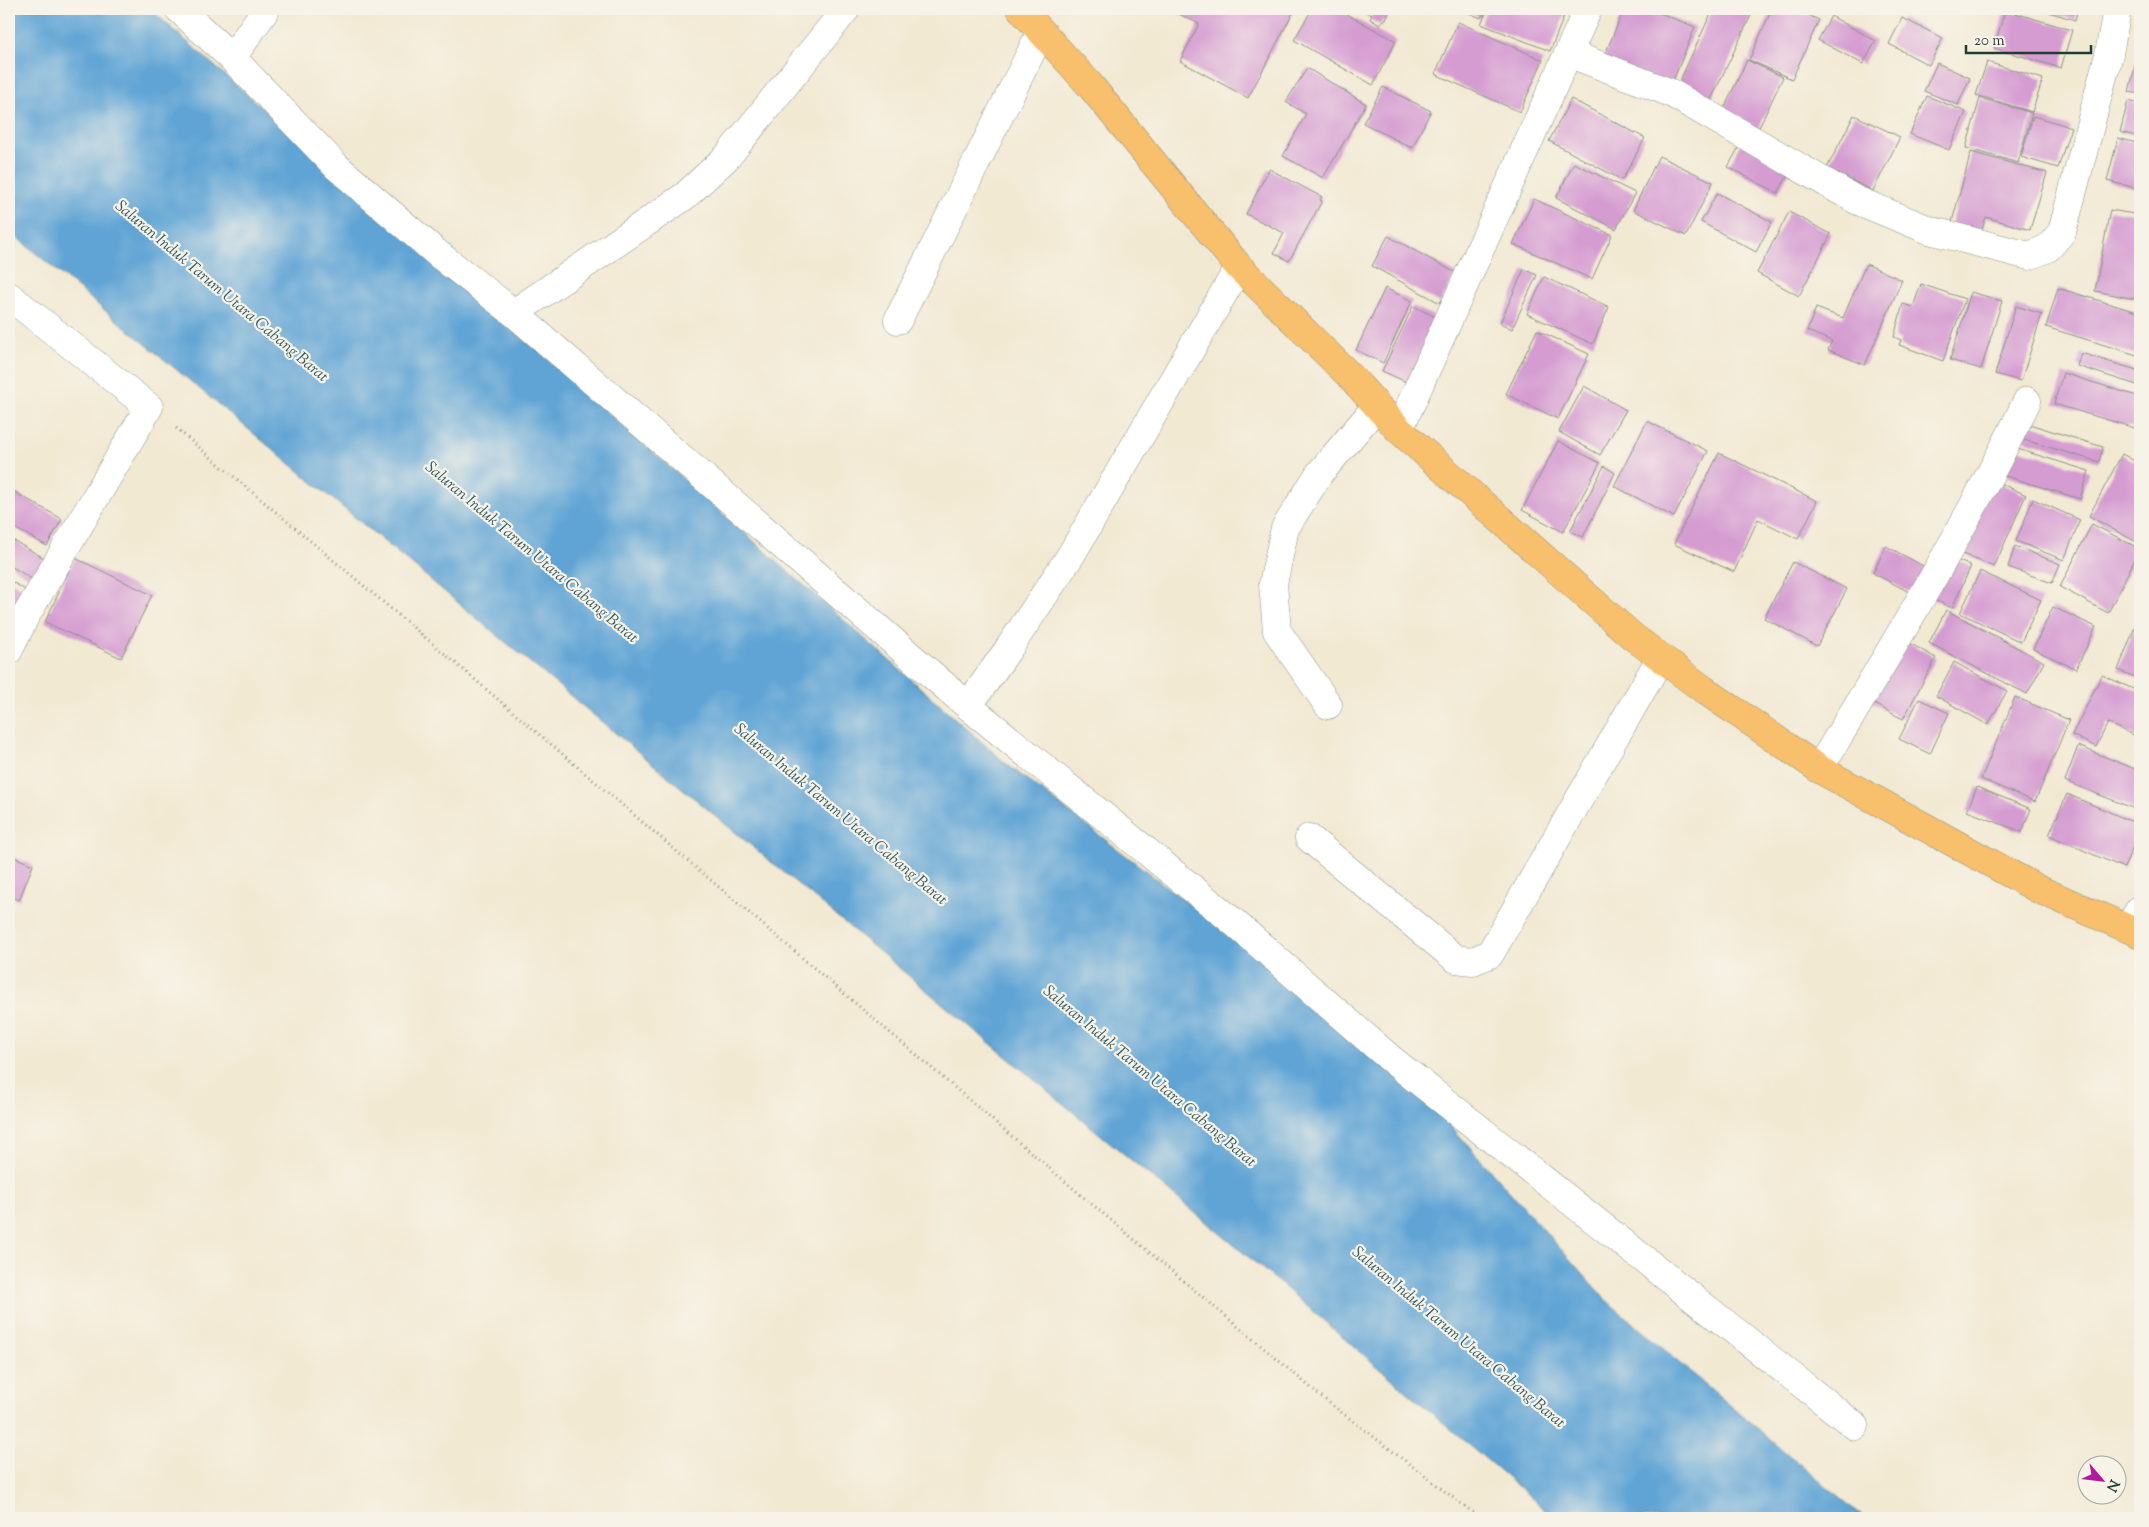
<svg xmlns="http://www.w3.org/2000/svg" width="2149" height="1527" font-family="'Sorts Mill Goudy',serif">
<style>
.water{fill:#61a4d5;stroke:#407084}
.building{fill:#d59cd2}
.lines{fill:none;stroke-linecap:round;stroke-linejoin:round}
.minor-casing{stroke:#889384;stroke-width:29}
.major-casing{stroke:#889384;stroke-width:29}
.path{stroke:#889384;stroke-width:3;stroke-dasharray:1 4;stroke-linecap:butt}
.minor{stroke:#fff;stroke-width:28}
.major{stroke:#f8bf6c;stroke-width:28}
.labels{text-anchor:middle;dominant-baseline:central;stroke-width:4.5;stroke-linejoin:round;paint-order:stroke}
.water-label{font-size:16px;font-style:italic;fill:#335c64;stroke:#f7f3e8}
</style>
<rect width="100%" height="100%" fill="#f7f3e8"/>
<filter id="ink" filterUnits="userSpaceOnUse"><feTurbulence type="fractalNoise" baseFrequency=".02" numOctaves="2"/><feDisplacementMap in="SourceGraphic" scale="10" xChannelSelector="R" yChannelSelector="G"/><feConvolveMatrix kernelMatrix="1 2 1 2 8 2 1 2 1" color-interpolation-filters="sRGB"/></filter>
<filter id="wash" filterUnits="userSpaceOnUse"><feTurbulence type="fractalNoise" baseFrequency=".0096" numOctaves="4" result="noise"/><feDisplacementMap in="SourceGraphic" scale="20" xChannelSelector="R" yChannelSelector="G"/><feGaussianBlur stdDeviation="1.12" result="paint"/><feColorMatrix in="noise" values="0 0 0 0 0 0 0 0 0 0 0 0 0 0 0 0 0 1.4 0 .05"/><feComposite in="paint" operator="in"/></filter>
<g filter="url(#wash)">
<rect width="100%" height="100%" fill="#f2e9d3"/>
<path class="water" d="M 9,9 L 150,9 L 1008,765 L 1392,1060 L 1607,1301 L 1863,1518 L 1555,1518 L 1281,1284 L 9,231 Z"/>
<g id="blocks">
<path class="building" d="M 1169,9 L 1295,9 L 1248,98 L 1180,61 L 1199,24 Z
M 1312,9 L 1337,9 L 1396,41 L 1373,85 L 1294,40 Z
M 1360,9 L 1391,9 L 1385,21 L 1383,20 L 1380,25 L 1370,19 L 1372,15 Z
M 1459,9 L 1485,9 L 1481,18 Z
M 1487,9 L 1567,9 L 1550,51 L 1481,24 Z
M 1624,9 L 1650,9 L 1695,27 L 1671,86 L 1603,59 Z
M 1713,9 L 1754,9 L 1709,104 L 1676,89 Z
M 1772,9 L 1794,9 L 1819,20 L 1792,79 L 1749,60 Z
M 2039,9 L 2078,9 L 2075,20 Z
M 2005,10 L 2072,30 L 2061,68 L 1994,48 Z
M 1831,16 L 1876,41 L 1863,64 L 1818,40 Z
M 1902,18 L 1943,38 L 1929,65 L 1889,44 Z
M 1458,22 L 1543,60 L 1520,112 L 1435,74 Z
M 2138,53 L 2140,53 L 2140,94 L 2129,92 Z
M 1747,60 L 1783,77 L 1755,136 L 1719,119 Z
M 1987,62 L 2043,79 L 2032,112 L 1976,95 Z
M 1937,63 L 1970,78 L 1958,105 L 1924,91 Z
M 1307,68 L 1366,104 L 1323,178 L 1283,156 L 1306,114 L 1286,102 Z
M 1383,87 L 1431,111 L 1412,148 L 1363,123 Z
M 1927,96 L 1966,112 L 1949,150 L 1910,134 Z
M 1980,98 L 2032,113 L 2018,163 L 1966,148 Z
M 1571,99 L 1645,138 L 1622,180 L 1549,141 Z
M 2128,101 L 2140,104 L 2140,137 L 2120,132 Z
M 1854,115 L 1900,137 L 1873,191 L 1827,168 Z
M 2033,116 L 2071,127 L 2058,168 L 2021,157 Z
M 2118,138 L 2140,144 L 2140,189 L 2107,181 Z
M 1741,143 L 1791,169 L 1778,193 L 1728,167 Z
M 1971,152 L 2047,173 L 2030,230 L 1986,217 L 1978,242 L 1949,233 Z
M 1659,156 L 1713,182 L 1686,236 L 1633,210 Z
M 1574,163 L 1635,193 L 1616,229 L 1556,198 Z
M 1269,169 L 1322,197 L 1320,200 L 1322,201 L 1289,261 L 1274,253 L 1284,233 L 1246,214 Z
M 1717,193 L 1772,222 L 1756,252 L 1701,222 Z
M 1534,199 L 1612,235 L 1592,279 L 1513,244 Z
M 2110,210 L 2140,215 L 2140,300 L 2095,291 Z
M 1789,212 L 1831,234 L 1799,296 L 1757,273 Z
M 1388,236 L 1456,273 L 1440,303 L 1372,266 Z
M 1866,264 L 1902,280 L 1865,365 L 1828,350 L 1832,341 L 1807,331 L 1816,308 L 1843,318 Z
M 1524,269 L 1537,275 L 1512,329 L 1500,323 Z
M 1544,277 L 1609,307 L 1593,344 L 1527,314 Z
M 1921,284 L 1965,299 L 1943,361 L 1899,345 L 1901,340 L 1894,337 L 1903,304 L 1913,307 Z
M 1385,288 L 1412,301 L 1383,363 L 1356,350 Z
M 2058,288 L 2140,313 L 2140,343 L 2137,355 L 2046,327 Z
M 1971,292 L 2002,301 L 1981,369 L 1950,360 Z
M 1413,306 L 1444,321 L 1413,385 L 1382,371 Z
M 2016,306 L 2042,314 L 2021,381 L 1995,374 Z
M 1537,330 L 1589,354 L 1558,419 L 1506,394 Z
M 2081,353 L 2140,371 L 2140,386 L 2077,366 Z
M 2063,373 L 2140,397 L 2140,409 L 2135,428 L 2054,404 Z
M 1584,386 L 1626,410 L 1600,455 L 1559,432 Z
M 1647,421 L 1708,451 L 1674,517 L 1614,486 Z
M 2026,423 L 2103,447 L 2099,462 L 2021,439 Z
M 1558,441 L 1600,463 L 1563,532 L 1522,510 Z
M 2008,446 L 2089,471 L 2080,499 L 1999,474 Z
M 1719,453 L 1817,501 L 1798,539 L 1758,519 L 1734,572 L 1674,544 Z
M 2122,454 L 2140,464 L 2140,544 L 2089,516 Z
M 1604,466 L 1615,473 L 1583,537 L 1570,531 Z
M 1993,480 L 2026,495 L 1994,567 L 1960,553 Z
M 9,489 L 62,519 L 47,546 L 9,525 Z
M 2033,499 L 2080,520 L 2064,560 L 2016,541 Z
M 2092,524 L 2140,549 L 2108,613 L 2060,587 Z
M 9,538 L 44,558 L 32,579 L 9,565 Z
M 1886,546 L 1929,569 L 1915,595 L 1873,573 Z
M 2015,546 L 2060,564 L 2052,583 L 2008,567 Z
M 1947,556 L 1971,566 L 1952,608 L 1928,597 Z
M 75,558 L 152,595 L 121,658 L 45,622 Z
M 1793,562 L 1847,589 L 1817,646 L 1764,618 Z
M 1980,571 L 2041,600 L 2021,642 L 1960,613 Z
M 9,580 L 27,591 L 14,613 L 9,610 Z
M 2053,607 L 2096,627 L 2076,669 L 2033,649 Z
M 1946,610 L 2044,662 L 2027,694 L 1929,643 Z
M 2140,614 L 2140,679 L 2118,670 Z
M 1904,640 L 1936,658 L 1903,719 L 1870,702 Z
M 1954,662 L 2007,691 L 1988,725 L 1936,696 Z
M 2102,675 L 2140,692 L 2140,738 L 2108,723 L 2096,747 L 2072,735 Z
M 2015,697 L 2069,720 L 2035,802 L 1981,779 Z
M 1919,699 L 1949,713 L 1930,754 L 1899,739 Z
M 2078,746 L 2140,771 L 2140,811 L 2065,781 Z
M 1977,787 L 2031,809 L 2022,832 L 1967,811 Z
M 2067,794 L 2140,825 L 2140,830 L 2124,868 L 2049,835 Z
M 9,855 L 33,865 L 19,900 L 9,896 Z"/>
</g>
</g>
<g filter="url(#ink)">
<use href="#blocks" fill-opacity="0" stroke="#889384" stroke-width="1"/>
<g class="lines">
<defs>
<path id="minor" d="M 179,9 L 232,58 L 337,167 L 438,254 L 514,313 L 968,706 L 1230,919 L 1392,1060 L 1855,1426
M 1568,53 L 1671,93 L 1856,200 L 1929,230 L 2029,256 L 2048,248 L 2062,232 L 2109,54 L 2117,9
M 232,58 L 266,9
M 9,296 L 149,407 L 25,617 L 9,650
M 514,313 L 685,196 L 727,157 L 846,9
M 898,320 L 1041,32
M 1399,430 L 1588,9
M 1328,705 L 1277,631 L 1273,584 L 1285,528 L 1319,474 L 1377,406
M 968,706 L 1007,651 L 1071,555 L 1239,267
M 1819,769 C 1892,648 1966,528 2027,401
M 1309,838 L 1456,959 L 1473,961 L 1490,954 L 1661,657
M 2128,928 L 2140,909"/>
<path id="major" d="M 1021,9 L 1089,84 L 1239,267 L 1351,377 L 1399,430 L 1632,636 L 1703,689 L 1819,769 L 2038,889 L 2140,934"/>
</defs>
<use href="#minor" class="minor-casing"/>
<use href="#major" class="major-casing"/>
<path class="path" d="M 176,428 L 433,644 L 1075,1190 L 1328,1402 L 1480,1518"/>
<use href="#minor" class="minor"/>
<use href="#major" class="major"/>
</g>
</g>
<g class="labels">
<g class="water-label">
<text transform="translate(221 292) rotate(40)">Saluran Induk Tarum Utara Cabang Barat</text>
<text transform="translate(531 553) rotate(40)">Saluran Induk Tarum Utara Cabang Barat</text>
<text transform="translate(840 815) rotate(40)">Saluran Induk Tarum Utara Cabang Barat</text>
<text transform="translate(1149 1077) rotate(40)">Saluran Induk Tarum Utara Cabang Barat</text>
<text transform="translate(1458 1338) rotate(40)">Saluran Induk Tarum Utara Cabang Barat</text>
</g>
</g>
<rect width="2149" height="1527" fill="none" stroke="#f7f3e8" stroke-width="30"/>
<g transform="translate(2102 1480) rotate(118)"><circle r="24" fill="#f7f3e8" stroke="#a1aaa0"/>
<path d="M0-4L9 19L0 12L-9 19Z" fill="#b5179e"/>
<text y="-8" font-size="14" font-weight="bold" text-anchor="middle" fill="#1f3d34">N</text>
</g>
<path d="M1966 45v8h125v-8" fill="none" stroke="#1f3d34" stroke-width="2.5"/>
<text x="1974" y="45" font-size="15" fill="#1f3d34" stroke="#f7f3e8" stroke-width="4" paint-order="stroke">20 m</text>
</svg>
